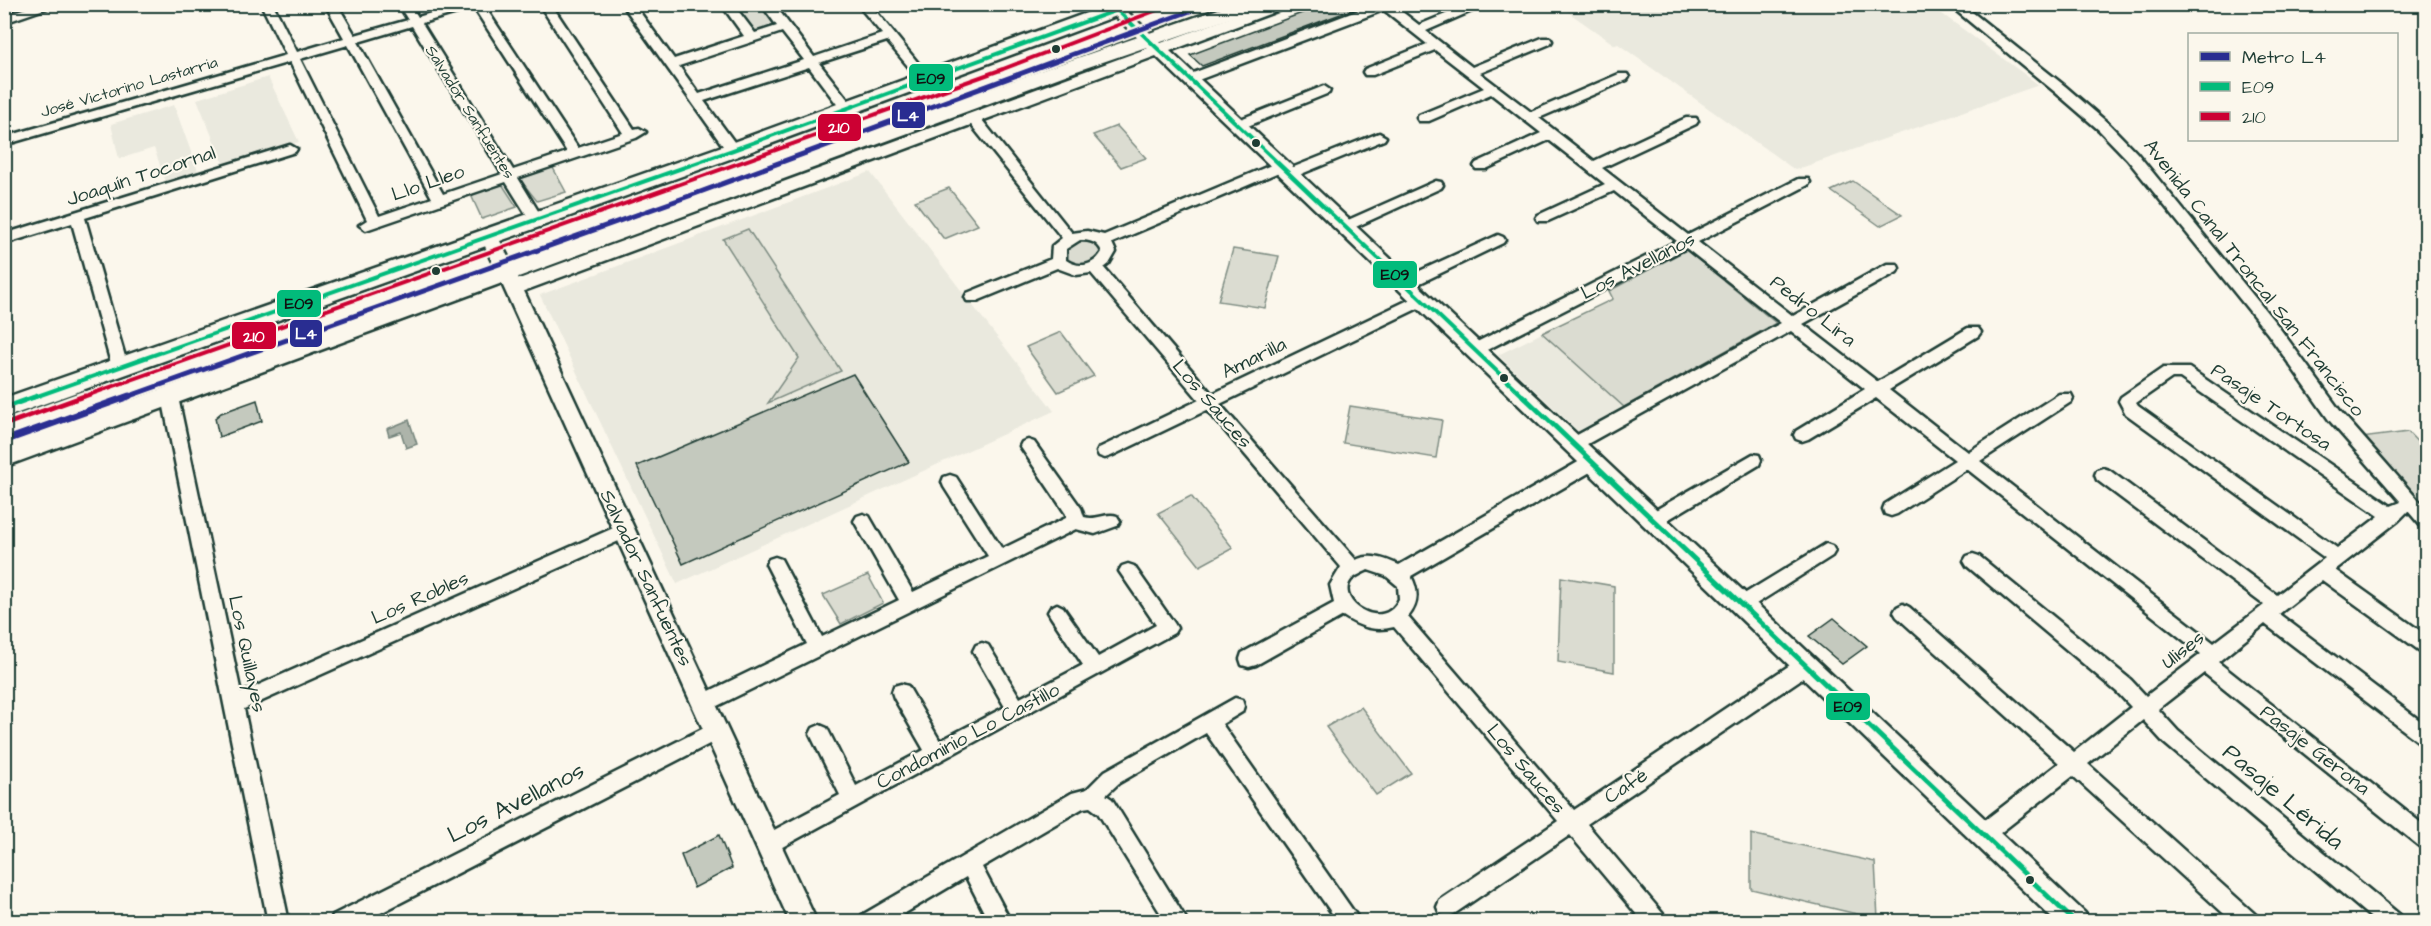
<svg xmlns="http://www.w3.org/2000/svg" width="2431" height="926" font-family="'Architects Daughter',sans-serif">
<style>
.built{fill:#eae9de}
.green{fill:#dbdcd1;stroke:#7d8c82;stroke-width:1.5}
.water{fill:#adb4aa;stroke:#74847b;stroke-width:1.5}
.building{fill:#c4c9be;stroke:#1f3d34;stroke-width:1.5}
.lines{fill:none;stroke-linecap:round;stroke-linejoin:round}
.minor-casing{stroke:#1f3d34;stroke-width:5}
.tertiary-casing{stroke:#1f3d34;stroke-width:5}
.primary-casing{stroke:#1f3d34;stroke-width:5}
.minor{fill:#fbf7ec;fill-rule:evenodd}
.tertiary{fill:#fbf7ec;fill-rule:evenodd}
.primary{fill:#fbf7ec;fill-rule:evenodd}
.bus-1-far1-casing{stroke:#fbf7ec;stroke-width:8}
.bus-1-casing{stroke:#fbf7ec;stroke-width:10}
.bus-2-far1-casing{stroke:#fbf7ec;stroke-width:8}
.bus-2-casing{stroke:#fbf7ec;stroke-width:10}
.bus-1-far1{stroke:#02bb7b;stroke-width:4}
.bus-1{stroke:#02bb7b;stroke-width:5}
.bus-2-far1{stroke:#c03;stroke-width:4}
.bus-2{stroke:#c03;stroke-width:5}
.metro-1-far1-casing{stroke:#fbf7ec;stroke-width:9}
.metro-1-casing{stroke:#fbf7ec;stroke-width:11}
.metro-1-far1{stroke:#292d91;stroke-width:5}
.metro-1{stroke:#292d91;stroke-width:7}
.bus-dot{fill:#1f3d34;stroke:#fbf7ec;stroke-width:2}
.labels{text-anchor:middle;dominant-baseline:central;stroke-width:4.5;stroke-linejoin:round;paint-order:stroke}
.far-street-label{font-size:16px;fill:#1f3d34;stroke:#fbf7ec}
.street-label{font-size:20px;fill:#1f3d34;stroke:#fbf7ec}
.near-street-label{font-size:24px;fill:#1f3d34;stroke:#fbf7ec}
.line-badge{stroke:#fbf7ec;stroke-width:2}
.badge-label{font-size:16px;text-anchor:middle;font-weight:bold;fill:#fff}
.pale-badge-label{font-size:16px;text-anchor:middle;font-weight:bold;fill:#111}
</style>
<rect width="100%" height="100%" fill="#fbf7ec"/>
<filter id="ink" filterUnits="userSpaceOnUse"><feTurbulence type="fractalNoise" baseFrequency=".0167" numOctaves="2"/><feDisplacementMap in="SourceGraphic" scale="12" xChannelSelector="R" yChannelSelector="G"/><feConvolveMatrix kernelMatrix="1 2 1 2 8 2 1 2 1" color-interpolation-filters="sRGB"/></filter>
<g filter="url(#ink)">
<path class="built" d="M 1558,5 L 1930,5 L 2039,85 L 1795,170 L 1618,44 L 1615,45 Z
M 268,77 L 299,142 L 224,166 L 197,99 Z
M 174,105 L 199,174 L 167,185 L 154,148 L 119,159 L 111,124 Z
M 870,172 L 1054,411 L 677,584 L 540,295 Z
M 1542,333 L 1624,407 L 1579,432 L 1498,355 Z"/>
<path class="green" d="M 733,5 L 765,5 L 782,26 L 755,34 Z
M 1117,126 L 1146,158 L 1121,167 L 1093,135 Z
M 552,166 L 566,192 L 537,201 L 518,177 Z
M 1853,181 L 1902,215 L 1880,226 L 1831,191 Z
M 502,184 L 517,207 L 482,219 L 471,195 Z
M 949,188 L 978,225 L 944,239 L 915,201 Z
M 748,229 L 841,371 L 768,403 L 799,358 L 723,239 Z
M 1091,238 L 1105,252 L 1087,268 L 1066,264 L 1060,251 L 1066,243 Z
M 1233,249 L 1279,256 L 1265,308 L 1218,301 Z
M 1686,250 L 1776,323 L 1624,407 L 1542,333 L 1613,299 L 1609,291 Z
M 1061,332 L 1094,376 L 1058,392 L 1026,347 Z
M 1350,406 L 1442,420 L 1436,458 L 1343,443 Z
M 2408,432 L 2426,451 L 2426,507 L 2361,438 Z
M 1191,496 L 1233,548 L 1200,566 L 1158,513 Z
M 868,575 L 883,603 L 841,624 L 823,595 Z
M 1561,577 L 1614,586 L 1614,672 L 1558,662 Z
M 1361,707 L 1411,773 L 1376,795 L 1326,727 Z
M 1751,834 L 1875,862 L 1878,919 L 1751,889 Z"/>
<path class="water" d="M 409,420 L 417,444 L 406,448 L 401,432 L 389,436 L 387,429 Z"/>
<path class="building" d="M 1326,4 L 1362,6 L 1202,66 L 1190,55 Z
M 853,374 L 909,462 L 683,564 L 637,466 Z
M 257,400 L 262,421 L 219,437 L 215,418 L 221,413 Z
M 1834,618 L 1867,646 L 1842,664 L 1809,636 Z
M 719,835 L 732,868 L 694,888 L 681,855 Z"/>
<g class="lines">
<defs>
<path id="minor" d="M 39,4 L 59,4 L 4,23 L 4,15 Z
M 261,4 L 273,4 L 297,52 L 344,38 L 325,4 L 337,4 L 355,35 L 408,20 L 398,4 L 410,4 L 418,17 L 461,4 L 483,4 L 578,148 L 623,133 L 539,4 L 551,4 L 634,129 L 639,128 L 646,132 L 636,138 L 518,178 L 543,219 L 541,222 L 531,222 L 506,182 L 366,230 L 359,225 L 367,220 L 290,62 L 4,145 L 4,137 L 286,55 ZM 474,8 L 567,152 L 513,170 L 422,23 ZM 412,26 L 502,174 L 443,194 L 358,42 ZM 348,45 L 432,198 L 379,216 L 300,59 Z
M 622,4 L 634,4 L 674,59 L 744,36 L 721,4 L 733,4 L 755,33 L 777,26 L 761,4 L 774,4 L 814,57 L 882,34 L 857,4 L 870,4 L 932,80 L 930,83 L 922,83 L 887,41 L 819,63 L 852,105 L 853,108 L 852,111 L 842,111 L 809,67 L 704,101 L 740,150 L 733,154 L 728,153 ZM 782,32 L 804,60 L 699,94 L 679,66 Z
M 1375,4 L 1392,4 L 1419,25 L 1470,4 L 1488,4 L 1426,31 L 1472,67 L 1542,38 L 1550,38 L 1552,41 L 1550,44 L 1480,73 L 1531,112 L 1619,74 L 1627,74 L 1629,77 L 1627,80 L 1539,118 L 1594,161 L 1686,118 L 1696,118 L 1698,121 L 1696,124 L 1602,168 L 1688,235 L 1798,179 L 1808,179 L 1810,182 L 1808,185 L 1698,242 L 1793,316 L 1887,264 L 1897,264 L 1899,268 L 1897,272 L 1803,324 L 1878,382 L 1968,328 L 1978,328 L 1981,332 L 1978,336 L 1889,390 L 1968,452 L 2059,394 L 2071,394 L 2073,398 L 2071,402 L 1980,461 L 2214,643 L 2264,605 L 2097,480 L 2095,475 L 2097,470 L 2103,468 L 2109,470 L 2277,595 L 2325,558 L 2126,414 L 2119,401 L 2121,397 L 2163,368 L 2189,368 L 2391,506 L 2401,502 L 2329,420 L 2268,334 L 2127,159 L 2099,130 L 2055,92 L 1948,4 L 1962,4 L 2065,86 L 2109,124 L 2137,153 L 2278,326 L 2341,412 L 2426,509 L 2426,527 L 2420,525 L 2408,511 L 2398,521 L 2335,570 L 2426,635 L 2426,653 L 2420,651 L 2322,580 L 2279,614 L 2426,725 L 2426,745 L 2419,742 L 2265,624 L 2218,662 L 2426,827 L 2426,848 L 2419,846 L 2204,673 L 2158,709 L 2178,731 L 2400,915 L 2403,922 L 2376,922 L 2164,743 L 2143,720 L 2088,764 L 2256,915 L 2259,922 L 2233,922 L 2073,776 L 1990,841 L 1983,844 L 1976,841 L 1973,834 L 1976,827 L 2059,763 L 1897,617 L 1894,612 L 1897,607 L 1903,604 L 1909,607 L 2074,752 L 2131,707 L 2117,692 L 1967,566 L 1964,561 L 1967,556 L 1973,554 L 1979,556 L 2131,680 L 2146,696 L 2201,654 L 1967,469 L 1897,514 L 1891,516 L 1885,514 L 1883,509 L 1885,504 L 1955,460 L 1876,398 L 1808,439 L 1802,441 L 1796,439 L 1794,435 L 1796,431 L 1865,389 L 1791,331 L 1580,448 L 1574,450 L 1568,448 L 1566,444 L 1568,440 L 1781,323 L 1686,248 L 1479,354 L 1469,354 L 1466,350 L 1469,346 L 1677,241 L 1614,191 L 1548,221 L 1538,221 L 1536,218 L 1538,215 L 1605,184 L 1549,140 L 1486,169 L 1476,169 L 1474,166 L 1476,163 L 1541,133 L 1491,94 L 1429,121 L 1419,121 L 1417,118 L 1419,115 L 1484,88 L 1435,50 L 1373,75 L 1365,75 L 1363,72 L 1365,69 L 1427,44 L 1384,10 L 1193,82 L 1189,83 L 1183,79 L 1185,76 ZM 2172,378 L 2180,378 L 2379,516 L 2337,548 L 2138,406 L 2136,403 Z
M 1324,86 L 1330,90 L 1329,93 L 1243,128 L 1238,129 L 1231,125 L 1233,122 Z
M 973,114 L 978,115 L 1072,233 L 1087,231 L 1104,235 L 1276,163 L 1286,163 L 1288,166 L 1286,169 L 1112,243 L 1116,252 L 1109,264 L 1104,268 L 1212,394 L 1417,296 L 1427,296 L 1429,300 L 1427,304 L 1220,404 L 1356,560 C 1371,553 1385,559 1399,565 L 1587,457 L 1593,456 L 1599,457 L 1601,462 L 1599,467 L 1411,576 C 1419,591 1419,604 1408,617 L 1574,810 L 1799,659 L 1806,657 L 1813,659 L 1815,665 L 1813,671 L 1587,824 L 1664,915 L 1667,922 L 1643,922 L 1570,835 L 1454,914 L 1447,917 L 1440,914 L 1437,907 L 1440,900 L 1558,821 L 1394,627 C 1374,632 1360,627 1343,616 L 1256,665 L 1249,667 L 1242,665 L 1240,659 L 1242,653 L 1334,603 L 1330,585 L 1341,567 L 1207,410 L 1111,456 L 1105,458 L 1099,456 L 1097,452 L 1099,448 L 1199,400 L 1091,273 L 1076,275 L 1057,268 L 977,301 L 967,301 L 965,297 L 967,293 L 1051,259 L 1052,246 L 1062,238 L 968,121 L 966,118 ZM 1080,240 C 1090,240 1098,242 1102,252 C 1094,266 1079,269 1066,260 L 1066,249 ZM 1368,570 L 1386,576 L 1398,586 L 1399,599 C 1384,634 1334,601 1351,580 C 1355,576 1362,573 1368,570 Z
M 1379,133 L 1386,137 L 1384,140 L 1294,177 L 1289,178 L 1282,174 L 1284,171 Z
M 290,145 L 297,149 L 295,152 L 85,218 L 128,367 L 125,371 L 115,371 L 112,367 L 72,223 L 4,244 L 4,234 Z
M 1436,181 L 1441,182 L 1443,185 L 1441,188 L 1349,230 L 1344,232 L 1337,227 L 1339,224 Z
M 1498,235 L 1503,237 L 1505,240 L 1503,243 L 1410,288 L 1405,289 L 1398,284 L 1400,280 Z
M 170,391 L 176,393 L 178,397 L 241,693 L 618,526 L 624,524 L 630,526 L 633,531 L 630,536 L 244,709 L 289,922 L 268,922 L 162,397 L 164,393 Z
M 1028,440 L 1034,442 L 1081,508 L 1084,517 C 1097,521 1106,512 1117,516 L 1120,521 L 1117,526 L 1095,534 L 1076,529 L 711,709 L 704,711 L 697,709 L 695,703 L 697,697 L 807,644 L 766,564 L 769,559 L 775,557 L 781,559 L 822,637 L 899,600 L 854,521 L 857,516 L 863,514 L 869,516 L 913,592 L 988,556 L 944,487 L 942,482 L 944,477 L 950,475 L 956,477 L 1002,549 L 1066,518 L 1066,514 L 1020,446 L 1022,442 Z
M 1753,454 L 1759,455 L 1761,460 L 1759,465 L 1659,525 L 1653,527 L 1647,525 L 1644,520 L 1647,515 Z
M 1826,544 L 1832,546 L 1835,551 L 1832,556 L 1748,609 L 1742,612 L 1736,609 L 1733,604 L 1736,599 Z
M 1128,564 L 1134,566 L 1174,623 L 1177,628 L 1174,633 L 775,851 L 768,854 L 761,851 L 758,844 L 761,837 L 840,795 L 810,734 L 813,728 L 820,725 L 827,728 L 856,786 L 924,750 L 894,698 L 892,692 L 894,686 L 901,684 L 908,686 L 940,741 L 1005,707 L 973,651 L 976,645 L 982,643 L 988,645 L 1020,698 L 1083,665 L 1051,617 L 1048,612 L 1051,607 L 1057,604 L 1063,607 L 1098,657 L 1156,625 L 1119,571 L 1122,566 Z
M 1235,698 L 1242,700 L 1244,706 L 1242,712 L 1222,724 L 1361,922 L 1338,922 L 1206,733 L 1119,783 L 1106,795 L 1112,799 L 1188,922 L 1166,922 L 1098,813 L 1090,807 L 1083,808 L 982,867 L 1011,922 L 989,922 L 966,877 L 890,922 L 859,922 L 862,915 L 1072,793 L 1087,789 L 1105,771 Z
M 716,722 L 723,725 L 726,731 L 723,737 L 363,922 L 330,922 L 333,915 Z"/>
<path id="tertiary" d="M 1267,4 L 1290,4 L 1288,7 L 1170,51 L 2085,913 L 2089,922 L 2056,922 L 1156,56 L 524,291 L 817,922 L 790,922 L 480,235 L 483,231 L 495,231 L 519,279 L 1148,48 L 1112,13 L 1109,10 L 1112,7 L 1122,7 L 1161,43 Z"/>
<path id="primary" d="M 1111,4 L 1140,4 L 1138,8 L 741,155 L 4,418 L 4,398 L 725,145 Z
M 1233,4 L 1262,4 L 1260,8 L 1068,74 L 4,467 L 4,446 L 1054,66 Z"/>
</defs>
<use href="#minor" class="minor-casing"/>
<use href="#tertiary" class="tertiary-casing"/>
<use href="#primary" class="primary-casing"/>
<use href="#minor" class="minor"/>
<use href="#tertiary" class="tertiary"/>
<use href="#primary" class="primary"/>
<defs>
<path id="bus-1-far1" d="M 32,398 L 733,150 L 1117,10 L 1525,398"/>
<path id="bus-1" d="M 1523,396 L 2075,922
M 4,408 L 37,396"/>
<path id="bus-2-far1" d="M 80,398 L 1003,69 L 1173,4"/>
<path id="bus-2" d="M 4,425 L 84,396"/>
</defs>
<use href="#bus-1-far1" class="bus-1-far1-casing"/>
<use href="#bus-1" class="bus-1-casing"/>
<use href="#bus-2-far1" class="bus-2-far1-casing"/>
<use href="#bus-2" class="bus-2-casing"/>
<use href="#bus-1-far1" class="bus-1-far1"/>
<use href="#bus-1" class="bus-1"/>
<use href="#bus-2-far1" class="bus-2-far1"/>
<use href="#bus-2" class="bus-2"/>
<defs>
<path id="metro-1-far1" d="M 124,398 L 692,195 L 1209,4"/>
<path id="metro-1" d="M 4,441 L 129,396"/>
</defs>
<use href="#metro-1-far1" class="metro-1-far1-casing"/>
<use href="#metro-1" class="metro-1-casing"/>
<use href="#metro-1-far1" class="metro-1-far1"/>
<use href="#metro-1" class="metro-1"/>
</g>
</g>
<g class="bus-dot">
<circle cx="1056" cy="49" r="5"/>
<circle cx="1256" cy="143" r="5"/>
<circle cx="436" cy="271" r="5"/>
<circle cx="1504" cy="378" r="5"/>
<circle cx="2030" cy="880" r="5"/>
</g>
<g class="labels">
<g class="far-street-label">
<text transform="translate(129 87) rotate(-16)">José Victorino Lastarria</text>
<text transform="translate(470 112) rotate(58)">Salvador Sanfuentes</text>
</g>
<g class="street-label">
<text transform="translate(141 176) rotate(-18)">Joaquín Tocornal</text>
<text transform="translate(428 183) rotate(-19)">Llo Lleo</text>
<text transform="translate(1638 266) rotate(-27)">Los Avellanos</text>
<text transform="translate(2254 278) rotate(52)">Avenida Canal Troncal San Francisco</text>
<text transform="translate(1813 311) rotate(38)">Pedro Lira</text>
<text transform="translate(1254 358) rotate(-26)">Amarilla</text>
<text transform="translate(1212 404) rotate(49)">Los Sauces</text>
<text transform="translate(2271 407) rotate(34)">Pasaje Tortosa</text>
<text transform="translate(646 578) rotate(65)">Salvador Sanfuentes</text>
<text transform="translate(420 598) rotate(-24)">Los Robles</text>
<text transform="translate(2183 650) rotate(-38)">Ulises</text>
<text transform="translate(247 654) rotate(78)">Los Quillayes</text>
<text transform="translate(968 736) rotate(-28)">Condominio Lo Castillo</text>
<text transform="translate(2315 750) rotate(38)">Pasaje Gerona</text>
<text transform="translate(1526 769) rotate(50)">Los Sauces</text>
<text transform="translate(1626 786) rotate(-34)">Café</text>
</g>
<g class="near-street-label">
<text transform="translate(2283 797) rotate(40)">Pasaje Lérida</text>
<text transform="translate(516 803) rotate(-27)">Los Avellanos</text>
</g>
</g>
<g class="line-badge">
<rect x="908" y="63" width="46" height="29" rx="6" fill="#02bb7b"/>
<rect x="891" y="101" width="35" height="28" rx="6" fill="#292d91"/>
<rect x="817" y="113" width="45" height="29" rx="6" fill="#c03"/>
<rect x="1372" y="260" width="46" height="29" rx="6" fill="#02bb7b"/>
<rect x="276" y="289" width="46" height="29" rx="6" fill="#02bb7b"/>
<rect x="289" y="319" width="34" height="29" rx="6" fill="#292d91"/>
<rect x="231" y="321" width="46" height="29" rx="6" fill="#c03"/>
<rect x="1825" y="692" width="46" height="29" rx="6" fill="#02bb7b"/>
</g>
<g class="badge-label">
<text x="908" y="121">L4</text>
<text x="839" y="133">210</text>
<text x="306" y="339">L4</text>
<text x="254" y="342">210</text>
</g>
<g class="pale-badge-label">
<text x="931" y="84">E09</text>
<text x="1395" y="280">E09</text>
<text x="299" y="309">E09</text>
<text x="1848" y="712">E09</text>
</g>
<rect width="2431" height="926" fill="none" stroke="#fbf7ec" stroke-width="24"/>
<rect x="12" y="12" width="2407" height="902" fill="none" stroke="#1f3d34" stroke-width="2" filter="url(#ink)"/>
<rect x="2188" y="33" width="210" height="108" fill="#fbf7ec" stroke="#a3ada2" stroke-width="1.5"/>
<rect x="2200" y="52" width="30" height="9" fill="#292d91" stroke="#a3ada2" stroke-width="1.5"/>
<text x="2242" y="63" font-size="18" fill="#1f3d34">Metro L4</text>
<rect x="2200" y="82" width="30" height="9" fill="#02bb7b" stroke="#a3ada2" stroke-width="1.5"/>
<text x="2242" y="93" font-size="18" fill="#1f3d34">E09</text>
<rect x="2200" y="112" width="30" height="9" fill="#cc0033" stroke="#a3ada2" stroke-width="1.5"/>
<text x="2242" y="123" font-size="18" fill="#1f3d34">210</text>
</svg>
